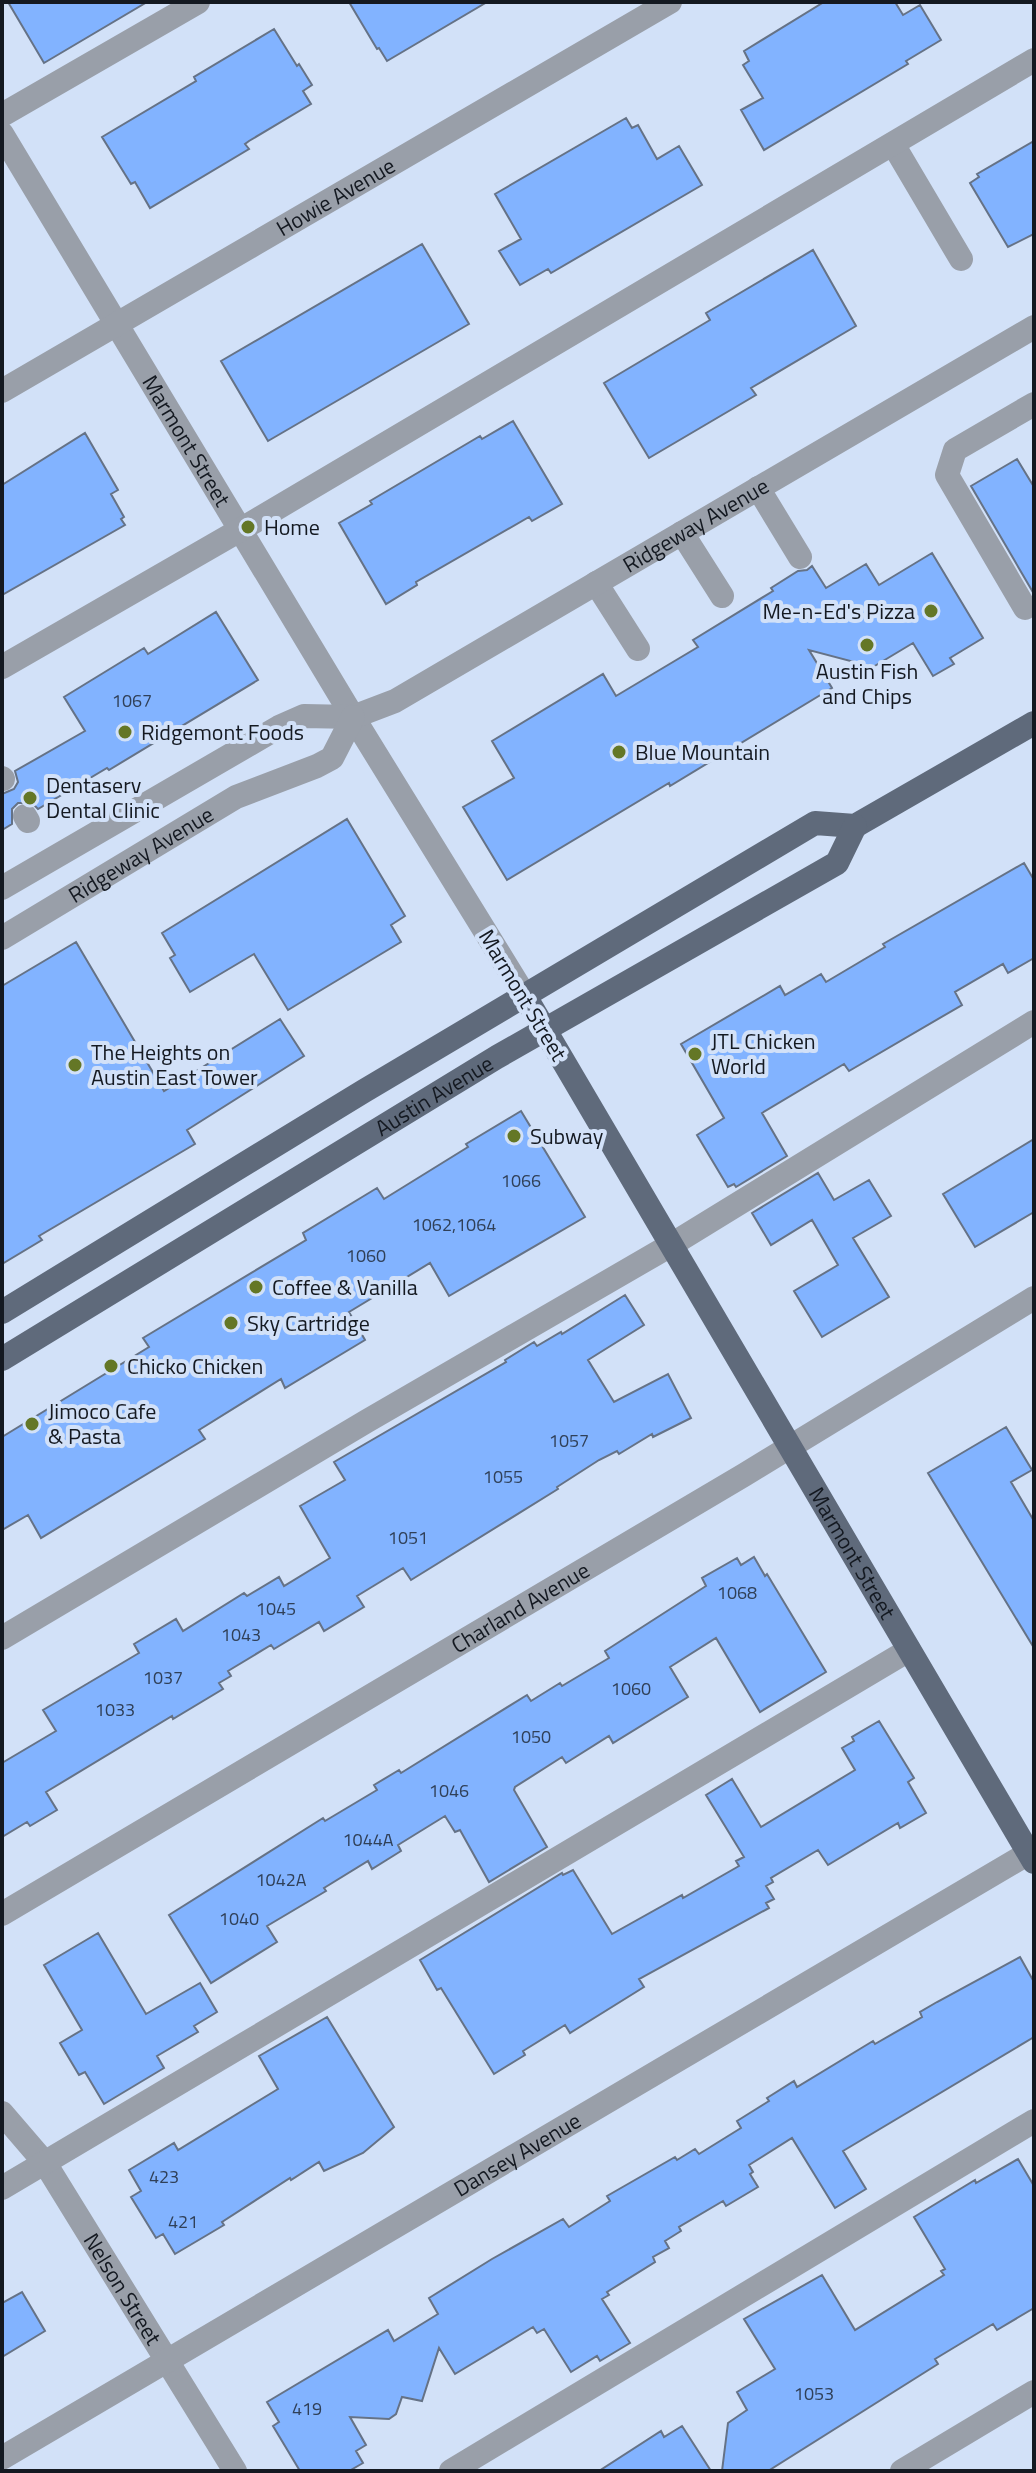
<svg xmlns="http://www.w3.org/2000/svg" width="1036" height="2473" font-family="'Titillium Web',sans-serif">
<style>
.building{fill:#82b3ff;stroke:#657286;stroke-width:2}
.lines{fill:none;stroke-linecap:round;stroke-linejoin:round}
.minor{stroke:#999fa9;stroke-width:24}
.major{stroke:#5f6a7b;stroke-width:24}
.poi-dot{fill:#647726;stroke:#d2e1f8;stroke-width:3}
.labels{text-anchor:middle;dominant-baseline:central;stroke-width:8;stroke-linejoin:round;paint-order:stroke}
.number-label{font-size:18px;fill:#304058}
.street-label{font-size:22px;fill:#141921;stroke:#d2e1f8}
.poi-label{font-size:22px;fill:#141921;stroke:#d2e1f8;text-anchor:start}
</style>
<rect width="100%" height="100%" fill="#d2e1f8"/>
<path class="building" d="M 8,2 L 147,2 L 44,63 Z
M 349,2 L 487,2 L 387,61 L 379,48 L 377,49 Z
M 824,2 L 895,2 L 903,15 L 920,5 L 941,40 L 906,61 L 908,64 L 764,150 L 741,110 L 763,98 L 743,65 L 749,61 L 744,51 Z
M 274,29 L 297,66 L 299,64 L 312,85 L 303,91 L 311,104 L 249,141 L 245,144 L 249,149 L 150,208 L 135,182 L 131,184 L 102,137 L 196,81 L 194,77 Z
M 626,118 L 632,128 L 638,125 L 657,159 L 679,146 L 702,185 L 551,273 L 548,269 L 520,285 L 499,251 L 521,239 L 495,194 Z
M 1034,141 L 1034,234 L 1008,247 L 970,183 L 979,177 L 977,174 Z
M 422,244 L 469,324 L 268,441 L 221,361 Z
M 813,250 L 856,326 L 751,388 L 756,395 L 649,458 L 604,383 L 710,320 L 706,313 Z
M 513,421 L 562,504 L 532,521 L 529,517 L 416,582 L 417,585 L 386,604 L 339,523 L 372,504 L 370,501 L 480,436 L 482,439 Z
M 85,433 L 118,490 L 111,494 L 124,517 L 121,519 L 125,525 L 2,595 L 2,485 Z
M 1017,459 L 1034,487 L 1034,594 L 971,486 Z
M 932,553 L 983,638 L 950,658 L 954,664 L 933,676 L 913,643 L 873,667 L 809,650 L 832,688 L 670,786 L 669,783 L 507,880 L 463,807 L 514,778 L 492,741 L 603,674 L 616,696 L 698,647 L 693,640 L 773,591 L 771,588 L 798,571 L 807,570 L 812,566 L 826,588 L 866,564 L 879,585 Z
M 216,612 L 258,680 L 109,770 L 107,768 L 38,809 L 32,803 L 18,803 L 12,809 L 12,824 L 2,830 L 2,794 L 14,789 L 18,782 L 15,771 L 85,731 L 64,697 L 144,648 L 148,654 Z
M 347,819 L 405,916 L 391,925 L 401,942 L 288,1010 L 254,954 L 190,992 L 170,958 L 175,955 L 162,933 Z
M 1024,863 L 1034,880 L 1034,958 L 1008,973 L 1003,964 L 955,992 L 962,1005 L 849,1071 L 844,1064 L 762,1113 L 787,1156 L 736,1187 L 734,1184 L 728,1187 L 697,1135 L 724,1118 L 681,1044 L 780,986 L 785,995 L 821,974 L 826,982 L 885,947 L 883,944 Z
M 76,942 L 164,1091 L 280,1019 L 304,1056 L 187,1130 L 195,1144 L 39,1236 L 42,1240 L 2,1264 L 2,986 Z
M 521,1111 L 585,1217 L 449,1296 L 430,1263 L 349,1312 L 365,1340 L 285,1388 L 281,1379 L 199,1430 L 205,1439 L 41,1538 L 28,1515 L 2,1530 L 2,1437 L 149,1347 L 143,1338 L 306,1240 L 303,1233 L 377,1188 L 384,1199 L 468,1147 L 466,1144 Z
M 1034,1139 L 1034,1212 L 975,1247 L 943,1194 Z
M 818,1173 L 834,1200 L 869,1180 L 891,1216 L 853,1238 L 889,1297 L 822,1337 L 794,1291 L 838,1265 L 812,1220 L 771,1245 L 752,1213 Z
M 625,1295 L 644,1325 L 588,1360 L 614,1402 L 668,1374 L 691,1418 L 653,1437 L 652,1434 L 619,1454 L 617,1451 L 599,1460 L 557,1487 L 558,1489 L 411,1580 L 403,1568 L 357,1596 L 364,1607 L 324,1631 L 319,1622 L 274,1649 L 271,1645 L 228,1671 L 231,1676 L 219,1683 L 223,1689 L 173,1719 L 172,1716 L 46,1792 L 57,1810 L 30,1826 L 27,1822 L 2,1837 L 2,1763 L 56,1731 L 43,1710 L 139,1653 L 134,1644 L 176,1619 L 183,1631 L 244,1593 L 247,1596 L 279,1577 L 284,1586 L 330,1558 L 300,1506 L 345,1480 L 334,1462 L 506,1362 L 505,1360 L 534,1342 L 537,1346 L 561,1332 L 562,1334 Z
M 1006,1427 L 1032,1470 L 1011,1482 L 1034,1521 L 1034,1648 L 928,1473 Z
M 754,1557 L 765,1576 L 767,1574 L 826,1672 L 760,1712 L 716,1638 L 670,1667 L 688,1697 L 613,1743 L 609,1736 L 566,1763 L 562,1757 L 515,1787 L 514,1790 L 547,1847 L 489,1882 L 460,1830 L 455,1832 L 445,1816 L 398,1845 L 401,1851 L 372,1869 L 368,1861 L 324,1888 L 326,1891 L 267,1926 L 277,1942 L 211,1983 L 169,1915 L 323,1818 L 325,1821 L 377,1790 L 374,1785 L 399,1770 L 401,1773 L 527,1695 L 531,1701 L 560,1683 L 562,1686 L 609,1658 L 605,1651 L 706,1586 L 702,1578 L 737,1558 L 741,1565 Z
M 879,1721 L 914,1778 L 908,1782 L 926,1813 L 900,1828 L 898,1823 L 828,1865 L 818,1850 L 771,1878 L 773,1882 L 766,1886 L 774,1899 L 766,1903 L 769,1908 L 639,1979 L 644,1987 L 570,2033 L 565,2025 L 523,2051 L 525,2055 L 494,2074 L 441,1988 L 437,1990 L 420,1960 L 562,1873 L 563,1875 L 573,1870 L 612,1934 L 682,1895 L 683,1898 L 739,1866 L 736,1861 L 744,1857 L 706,1795 L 732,1779 L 761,1827 L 855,1770 L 842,1748 L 854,1741 L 852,1737 Z
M 98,1933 L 146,2014 L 200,1983 L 217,2012 L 194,2026 L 198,2032 L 157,2056 L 164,2068 L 104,2104 L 85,2072 L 79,2075 L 60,2043 L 82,2030 L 44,1965 Z
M 1020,1957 L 1034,1982 L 1034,2037 L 843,2151 L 866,2189 L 835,2208 L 792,2138 L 749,2165 L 753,2172 L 750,2174 L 758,2187 L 726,2206 L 723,2201 L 679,2227 L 681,2231 L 665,2241 L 669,2248 L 653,2257 L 655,2262 L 607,2292 L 609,2295 L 602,2299 L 630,2343 L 600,2361 L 597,2356 L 571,2372 L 544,2329 L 537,2333 L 533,2327 L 455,2374 L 439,2348 L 422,2401 L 402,2397 L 396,2414 L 389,2419 L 350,2417 L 366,2445 L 356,2451 L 363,2463 L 349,2471 L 300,2471 L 273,2426 L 279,2422 L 267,2402 L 388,2330 L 394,2341 L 438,2314 L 429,2298 L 492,2259 L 563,2219 L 569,2227 L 610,2201 L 607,2196 L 675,2157 L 677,2160 L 695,2149 L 699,2154 L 741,2128 L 737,2121 L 769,2101 L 767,2098 L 794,2081 L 797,2087 L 873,2041 L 875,2044 L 922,2017 L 920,2012 L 937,2002 Z
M 327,2017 L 394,2127 L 363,2153 L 324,2171 L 319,2162 L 291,2180 L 290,2178 L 222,2222 L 224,2225 L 175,2254 L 163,2234 L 156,2238 L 131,2197 L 141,2191 L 129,2170 L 174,2143 L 178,2150 L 278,2089 L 259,2056 Z
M 1018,2159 L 1034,2186 L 1034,2308 L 997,2330 L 993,2324 L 935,2359 L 938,2364 L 768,2471 L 722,2471 L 728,2423 L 747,2410 L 737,2392 L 775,2369 L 744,2319 L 822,2275 L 855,2330 L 944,2275 L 941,2271 L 945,2269 L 914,2217 L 975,2180 L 976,2183 Z
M 22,2292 L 45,2331 L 2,2357 L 2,2303 Z
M 682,2426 L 711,2471 L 599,2471 L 661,2431 L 664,2437 Z"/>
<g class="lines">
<g class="minor">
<path d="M 2,115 L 198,2"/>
<path id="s1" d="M 2,134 L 353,717 L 525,996"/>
<path d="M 893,144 L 961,259"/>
<path id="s2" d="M 2,391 L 670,2"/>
<path d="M 758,488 L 800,557"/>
<path d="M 682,533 L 722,596"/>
<path d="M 596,583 L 638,649"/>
<path d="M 1025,608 L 947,475 L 955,450 L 1034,404"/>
<path d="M 2,667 L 240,530 L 1034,60"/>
<path d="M 2,778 L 3,779"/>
<path d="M 25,816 L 28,821"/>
<path id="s3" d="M 2,888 L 279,727 L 304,716 L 353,717 L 395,701 L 1034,327"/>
<path id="s4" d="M 2,938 L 236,797 L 317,766 L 332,758 L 353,717"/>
<path d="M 2,1638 L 367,1421 L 671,1245 L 1034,1022"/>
<path id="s5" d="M 2,1914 L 744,1475 L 1034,1298"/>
<path id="s6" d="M 2,2113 L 45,2163 L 235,2471"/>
<path d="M 2,2188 L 909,1650"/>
<path id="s7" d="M 2,2458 L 1034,1850"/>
<path d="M 451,2471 L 1034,2121"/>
<path d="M 902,2471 L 1034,2392"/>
</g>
<g class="major">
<path id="s8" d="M 525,996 L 1034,1862"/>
<path d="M 2,1312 L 364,1091 L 815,823 L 855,826 L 1034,723"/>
<path id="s9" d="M 2,1359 L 497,1057 L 837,863 L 855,826"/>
</g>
</g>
<g class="poi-dot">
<circle cx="248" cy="527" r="8"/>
<circle cx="931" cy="611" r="8"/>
<circle cx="867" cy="645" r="8"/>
<circle cx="125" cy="732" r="8"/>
<circle cx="619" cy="752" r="8"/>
<circle cx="30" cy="798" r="8"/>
<circle cx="695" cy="1054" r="8"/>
<circle cx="75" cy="1065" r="8"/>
<circle cx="514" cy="1136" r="8"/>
<circle cx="256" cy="1287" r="8"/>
<circle cx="231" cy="1323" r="8"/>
<circle cx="111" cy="1366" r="8"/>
<circle cx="32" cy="1424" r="8"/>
</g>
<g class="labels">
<g class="number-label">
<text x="132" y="700">1067</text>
<text x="521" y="1180">1066</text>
<text x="454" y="1224">1062,1064</text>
<text x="366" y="1255">1060</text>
<text x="569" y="1440">1057</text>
<text x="503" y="1476">1055</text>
<text x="408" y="1537">1051</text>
<text x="737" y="1592">1068</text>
<text x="276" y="1608">1045</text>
<text x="241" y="1634">1043</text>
<text x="163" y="1677">1037</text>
<text x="631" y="1688">1060</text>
<text x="115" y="1709">1033</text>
<text x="531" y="1736">1050</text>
<text x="449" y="1790">1046</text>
<text x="368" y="1839">1044A</text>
<text x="281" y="1879">1042A</text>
<text x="239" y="1918">1040</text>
<text x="164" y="2176">423</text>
<text x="183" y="2221">421</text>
<text x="814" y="2393">1053</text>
<text x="307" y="2408">419</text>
</g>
<g class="street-label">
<text stroke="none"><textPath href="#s2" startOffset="386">Howie Avenue</textPath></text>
<text stroke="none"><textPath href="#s1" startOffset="358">Marmont Street</textPath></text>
<text stroke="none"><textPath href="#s3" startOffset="790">Ridgeway Avenue</textPath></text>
<text stroke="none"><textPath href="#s4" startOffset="162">Ridgeway Avenue</textPath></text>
<text transform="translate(523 995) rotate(59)">Marmont Street</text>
<text stroke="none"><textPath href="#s9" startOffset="506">Austin Avenue</textPath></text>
<text stroke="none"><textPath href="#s8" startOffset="646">Marmont Street</textPath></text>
<text stroke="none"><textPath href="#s5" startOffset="602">Charland Avenue</textPath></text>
<text stroke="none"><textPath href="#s7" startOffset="598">Dansey Avenue</textPath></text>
<text stroke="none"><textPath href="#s6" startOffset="214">Nelson Street</textPath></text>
</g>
<g class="poi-label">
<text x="264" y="527">Home</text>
<text x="915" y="611" text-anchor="end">Me-n-Ed's Pizza</text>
<text x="867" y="671" text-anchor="middle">Austin Fish<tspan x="867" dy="25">and Chips</tspan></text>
<text x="141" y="732">Ridgemont Foods</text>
<text x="635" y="752">Blue Mountain</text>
<text x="46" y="785">Dentaserv<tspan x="46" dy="25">Dental Clinic</tspan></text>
<text x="711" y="1041">JTL Chicken<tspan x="711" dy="25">World</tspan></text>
<text x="91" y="1052">The Heights on<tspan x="91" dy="25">Austin East Tower</tspan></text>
<text x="530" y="1136">Subway</text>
<text x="272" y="1287">Coffee &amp; Vanilla</text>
<text x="247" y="1323">Sky Cartridge</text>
<text x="127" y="1366">Chicko Chicken</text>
<text x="48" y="1411">Jimoco Cafe<tspan x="48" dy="25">&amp; Pasta</tspan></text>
</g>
</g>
<rect width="1036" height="2473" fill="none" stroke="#141921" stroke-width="8"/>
</svg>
